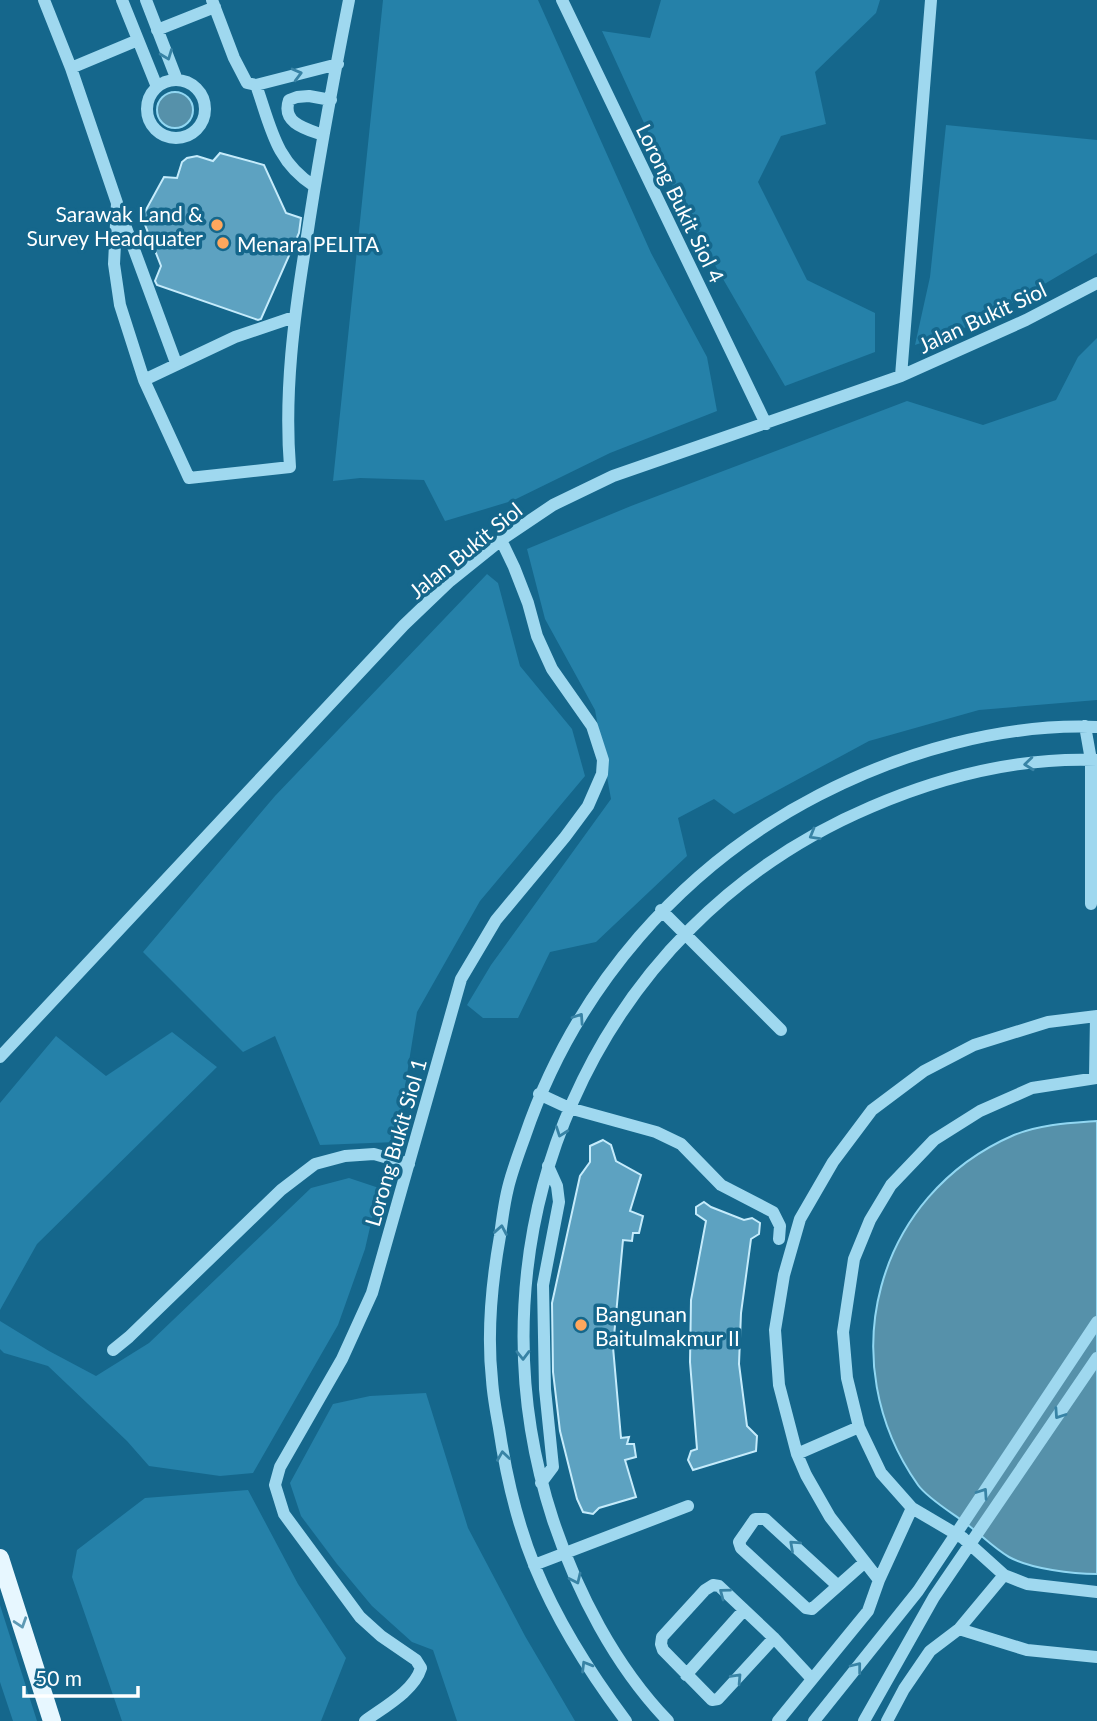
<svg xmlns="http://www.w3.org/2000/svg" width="1097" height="1721" font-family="Lato,sans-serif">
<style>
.green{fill:#2581a9}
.water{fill:#5691aa;stroke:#91d7f2;stroke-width:2}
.building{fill:#5da2c1;stroke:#c5ebfb;stroke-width:2}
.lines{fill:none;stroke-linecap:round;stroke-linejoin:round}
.minor{stroke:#9fd8ef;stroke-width:12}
.major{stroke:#e7f7ff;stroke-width:18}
.oneway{stroke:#3883a5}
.oneway2{stroke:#5e99b4}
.poi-dot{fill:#ffa75d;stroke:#15678c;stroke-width:2.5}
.labels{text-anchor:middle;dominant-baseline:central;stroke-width:7;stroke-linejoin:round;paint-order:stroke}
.street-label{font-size:21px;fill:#fff;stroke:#15678c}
.poi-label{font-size:21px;fill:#fff;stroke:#15678c;text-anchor:start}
</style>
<rect width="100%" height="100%" fill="#15678c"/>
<path class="green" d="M 383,0 L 538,0 L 651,253 L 707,357 L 717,411 L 610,453 L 512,501 L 445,521 L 424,480 L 360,478 L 333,481 Z
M 661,0 L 880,0 L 876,13 L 815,72 L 826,124 L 781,136 L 758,182 L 807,280 L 875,313 L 875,352 L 785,386 L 686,215 L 602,31 L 650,38 Z
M 946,125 L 1097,140 L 1097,253 L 978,323 L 915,345 L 930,277 Z
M 1097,338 L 1097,700 L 979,710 L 869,741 L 734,814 L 714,799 L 678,818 L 687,856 L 596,942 L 550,952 L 518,1018 L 483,1018 L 467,1005 L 491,965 L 611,799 L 595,710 L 545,619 L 527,549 L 631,506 L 907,401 L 983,425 L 1056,400 L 1078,357 Z
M 487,574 L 498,583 L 520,666 L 572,729 L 585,776 L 480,901 L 417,1012 L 396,1142 L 320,1145 L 275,1036 L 243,1052 L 143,952 L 275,796 Z
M 172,1032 L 217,1067 L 37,1244 L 0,1310 L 0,1103 L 56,1036 L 106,1076 Z
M 349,1178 L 379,1188 L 365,1249 L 338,1325 L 253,1473 L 220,1476 L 149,1466 L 127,1441 L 48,1366 L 4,1353 L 0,1349 L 0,1321 L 49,1351 L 96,1376 L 149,1343 L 311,1188 Z
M 426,1393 L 468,1528 L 525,1636 L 575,1721 L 457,1721 L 433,1650 L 412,1642 L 372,1606 L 337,1564 L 301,1516 L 290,1483 L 333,1404 L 370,1396 Z
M 248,1490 L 298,1584 L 346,1658 L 321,1721 L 122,1721 L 72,1577 L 77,1550 L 145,1498 Z
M 0,1605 L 37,1721 L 13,1721 L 0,1682 Z"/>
<path class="water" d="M157 110a18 18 0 1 1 36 0a18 18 0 1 1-36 0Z
M 1097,1121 L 1097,1574 C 1073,1574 1031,1569 1009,1557 C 995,1549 981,1535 968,1525 C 954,1514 928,1499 918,1485 C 831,1362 875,1195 1014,1135 C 1041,1124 1069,1123 1097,1121 Z"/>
<path class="building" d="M 220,153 L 264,165 L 286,213 L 301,218 L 299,233 L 261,319 L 258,320 L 157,285 L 155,281 L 161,266 L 142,217 L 164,177 L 177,178 L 182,162 L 187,158 L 197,156 L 213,161 Z
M 603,1140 L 611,1145 L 616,1161 L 641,1175 L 630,1211 L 643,1216 L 639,1233 L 633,1233 L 632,1241 L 623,1240 L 613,1347 L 621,1438 L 629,1437 L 627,1444 L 634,1444 L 636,1457 L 625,1460 L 636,1497 L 599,1508 L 593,1514 L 583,1512 L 577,1499 L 560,1431 L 553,1372 L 552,1303 L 580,1176 L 590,1162 L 590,1146 Z
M 704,1202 L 711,1207 L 744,1220 L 752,1218 L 760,1223 L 759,1234 L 751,1239 L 741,1313 L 739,1364 L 747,1426 L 757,1436 L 756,1451 L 693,1470 L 688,1460 L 691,1451 L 697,1449 L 690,1362 L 691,1300 L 706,1221 L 696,1214 L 696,1207 Z"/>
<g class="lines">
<path class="minor" d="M 44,0 L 71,68 L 117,203 L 114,264 L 120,305 L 144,380 L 189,478 L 290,467 C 284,393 294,316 306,243 C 318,161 333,81 349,0
M 122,0 L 157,87
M 146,0 L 177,80
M 212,0 L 234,58 L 247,83 L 256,85 L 338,64
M 562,0 L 766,424
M 157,30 L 215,7
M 71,68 L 138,40
M147 109a29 29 0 1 1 58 0a29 29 0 1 1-58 0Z
M 256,85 C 271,127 275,161 314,186
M 323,135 C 306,129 281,123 289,100 L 297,97 L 309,96 L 331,100
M 118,206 L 176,363
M 901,376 L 931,0
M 144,380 L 235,337 L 294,317
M 1085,726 L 1091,760 L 1091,904
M 661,910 L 781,1030
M 0,1057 L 404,625 L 450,581 L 501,540 L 553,505 L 613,476 L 901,376 L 1026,320 L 1097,283
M 1095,1077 L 1096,1016
M 1097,1078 L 1032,1088 L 980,1111 L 934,1140 L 891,1185 L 870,1220 L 854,1259 L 843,1332 L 847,1378 L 859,1427 L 881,1473 L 912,1508 L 963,1538 L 1004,1575 L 1027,1584 L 1097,1592
M 539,1094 L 569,1108 L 656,1132 L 681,1144 L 721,1185 L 773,1212 L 780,1226 L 779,1239
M 113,1350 L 129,1337 L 281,1190 L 315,1164 L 345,1156 L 374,1154 L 409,1164
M 797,1454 L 859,1427
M 541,1483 L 553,1467 L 545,1389 L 543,1285 L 559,1202 L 557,1186 L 548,1166
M 534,1565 L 688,1506
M 879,1580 L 830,1517 L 806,1475 L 797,1454 L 779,1385 L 775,1330 L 784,1275 L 800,1219 L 833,1162 L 872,1110 L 924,1071 L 974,1045 L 1048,1022 L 1097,1016
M 838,1586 L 765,1519 L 755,1519 L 739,1542 L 741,1548 L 806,1608 L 812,1609 L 865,1562
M 959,1629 L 1027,1650 L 1097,1657
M 774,1638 L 718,1699 L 712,1700 L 663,1650 L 661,1644 L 662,1637 L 705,1590 L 713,1585 L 719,1586 L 774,1638 L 812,1679
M 686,1675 L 744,1610
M 365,1721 C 384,1707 414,1691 421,1668 L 416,1660 L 381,1636 L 360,1617 L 284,1514 L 275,1485 L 280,1467 L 342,1359 L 372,1293 L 461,979 L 496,920 L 565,837 L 588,806 L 602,774 L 603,760 L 592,726 L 552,669 L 537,636 L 528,603 L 514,567 L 501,540
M 626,1721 C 590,1673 558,1623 535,1567 C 517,1523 506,1475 499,1428 C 496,1412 493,1396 492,1380 C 487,1334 492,1281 500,1236 C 502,1220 504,1204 508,1188 C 512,1171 519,1153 525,1136 C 575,989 681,866 819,795 C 902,752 1003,723 1097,727
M 668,1721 C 615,1666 577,1592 553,1520 C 460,1236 593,925 871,807 C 941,777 1020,757 1097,760
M 778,1721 L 868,1611 L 879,1580 L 912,1508
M 814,1721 L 918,1591 L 1097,1322
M 864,1721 L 934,1597 L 1097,1358
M 887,1721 L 904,1689 L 930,1651 L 959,1629 L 1004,1575"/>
<path class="major" d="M 0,1558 L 52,1721"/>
</g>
<defs><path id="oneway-chevron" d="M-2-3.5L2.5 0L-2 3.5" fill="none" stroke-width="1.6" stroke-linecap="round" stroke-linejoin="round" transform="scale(1.75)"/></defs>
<g class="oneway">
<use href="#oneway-chevron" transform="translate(167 55) rotate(69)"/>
<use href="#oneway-chevron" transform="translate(297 74) rotate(-15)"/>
<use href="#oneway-chevron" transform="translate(1029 764) rotate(174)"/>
<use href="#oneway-chevron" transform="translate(814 835) rotate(150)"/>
<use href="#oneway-chevron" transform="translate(579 1018) rotate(-56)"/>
<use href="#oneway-chevron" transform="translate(561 1132) rotate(110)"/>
<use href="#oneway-chevron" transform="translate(501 1230) rotate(-80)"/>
<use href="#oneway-chevron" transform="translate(523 1355) rotate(89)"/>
<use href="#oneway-chevron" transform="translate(1059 1414) rotate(124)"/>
<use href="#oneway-chevron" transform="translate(503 1456) rotate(-98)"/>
<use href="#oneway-chevron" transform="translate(983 1493) rotate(-56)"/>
<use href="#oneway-chevron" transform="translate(794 1545) rotate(-138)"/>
<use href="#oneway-chevron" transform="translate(576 1579) rotate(65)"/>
<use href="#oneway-chevron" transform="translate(724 1593) rotate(-143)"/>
<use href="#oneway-chevron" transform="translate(586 1666) rotate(-121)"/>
<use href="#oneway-chevron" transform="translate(857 1667) rotate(-52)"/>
<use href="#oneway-chevron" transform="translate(737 1678) rotate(-47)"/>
</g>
<use class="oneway2" href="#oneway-chevron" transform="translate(21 1623) rotate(72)"/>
<g class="poi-dot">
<circle cx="217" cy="225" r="7"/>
<circle cx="223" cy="243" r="7"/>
<circle cx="581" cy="1325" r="7"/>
</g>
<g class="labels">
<g class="street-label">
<text transform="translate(681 203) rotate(64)">Lorong Bukit Siol 4</text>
<text transform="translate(982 317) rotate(-25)">Jalan Bukit Siol</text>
<text transform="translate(465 550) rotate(-39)">Jalan Bukit Siol</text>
<text transform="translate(395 1142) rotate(-74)">Lorong Bukit Siol 1</text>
</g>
<g class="poi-label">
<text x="203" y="213" text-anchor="end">Sarawak Land &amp;<tspan x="203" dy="24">Survey Headquater</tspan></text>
<text x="237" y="243">Menara PELITA</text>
<text x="595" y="1313">Bangunan<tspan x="595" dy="24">Baitulmakmur II</tspan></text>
</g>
</g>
<path d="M24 1686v10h114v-10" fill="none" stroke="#ffffff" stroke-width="3.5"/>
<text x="35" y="1686" font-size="21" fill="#ffffff" stroke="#15678c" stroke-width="5" paint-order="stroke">50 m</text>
</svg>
